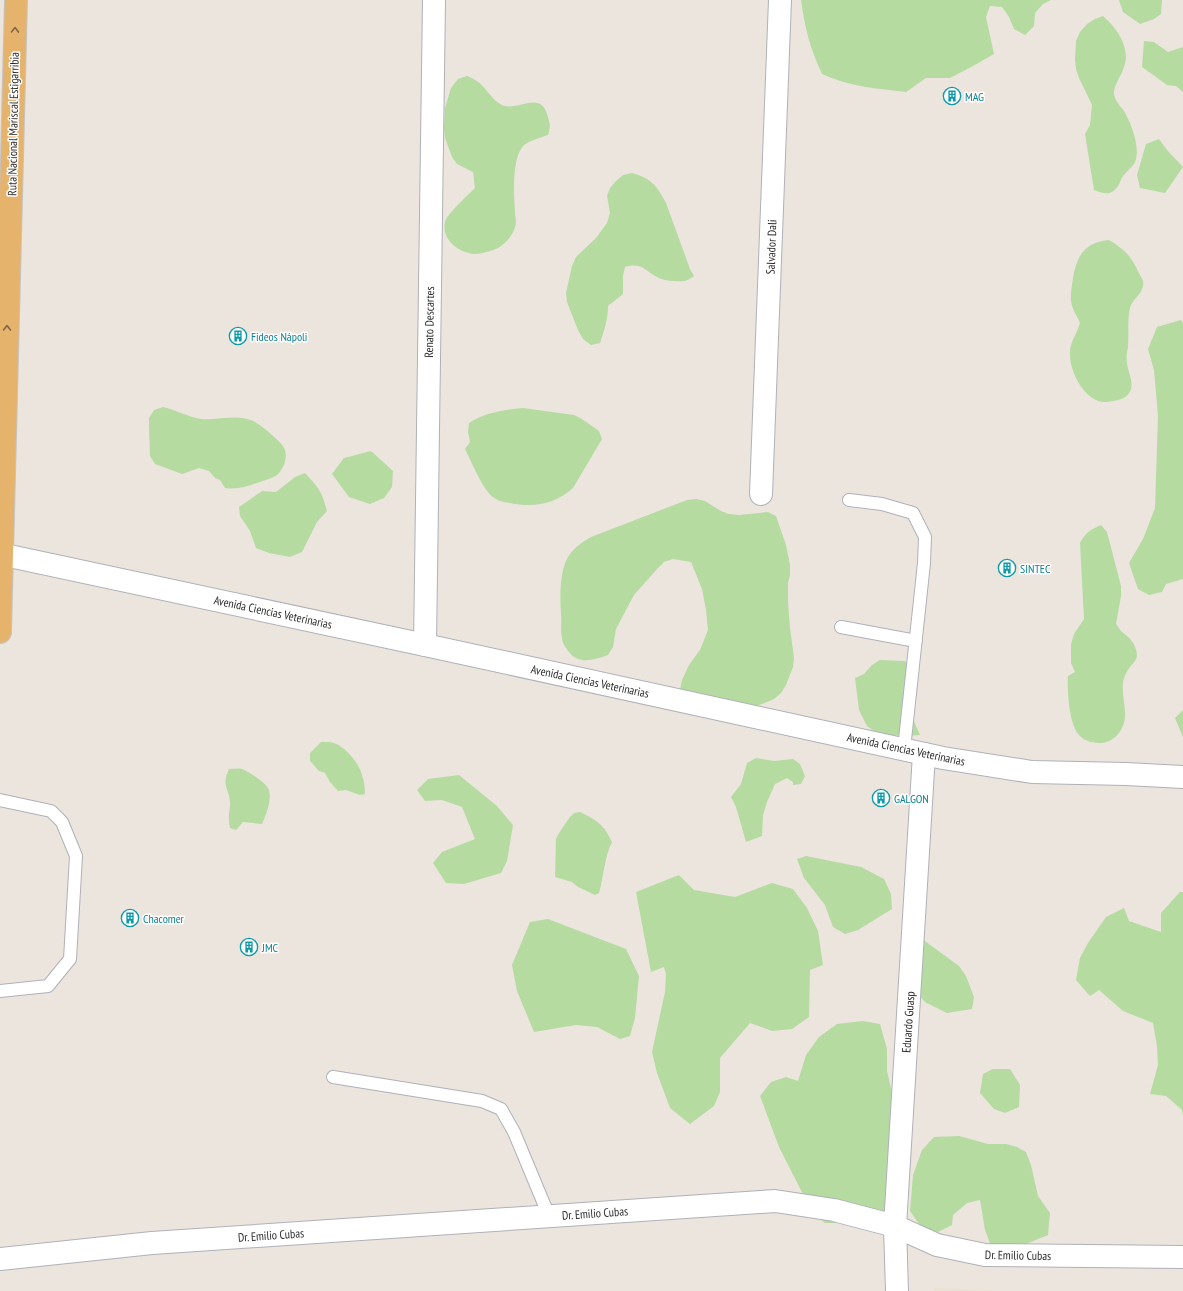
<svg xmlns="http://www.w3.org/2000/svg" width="1183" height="1291" font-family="'PT Sans Narrow',sans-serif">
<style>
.education{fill:#eae2d0}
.green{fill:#b5dba1}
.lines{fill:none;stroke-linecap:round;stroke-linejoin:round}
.service-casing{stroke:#afb1b9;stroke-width:14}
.minor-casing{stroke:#afb1b9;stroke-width:24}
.secondary-casing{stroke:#afb1b9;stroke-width:24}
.trunk-casing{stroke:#c4c4c4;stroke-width:24}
.service{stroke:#fff;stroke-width:12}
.minor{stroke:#fff;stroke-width:22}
.secondary{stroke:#fff;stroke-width:22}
.trunk{stroke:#e6b36c;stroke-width:22}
.oneway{stroke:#7f6848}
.labels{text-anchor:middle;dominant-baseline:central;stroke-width:3;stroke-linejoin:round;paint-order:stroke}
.culture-label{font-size:12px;fill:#0d838f;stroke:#fff;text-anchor:start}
.street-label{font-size:12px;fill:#2b2b2b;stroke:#fff}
</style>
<rect width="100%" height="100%" fill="#ebe5de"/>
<path class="education" d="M 934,1288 L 992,1290 L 992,1291 L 934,1291 Z"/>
<path class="green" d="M 801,0 L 1051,0 L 1043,4 L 1035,13 L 1034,26 L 1025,35 L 1014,29 L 1009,17 L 1002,7 L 990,6 L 986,17 L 994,54 L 973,66 L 950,78 L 926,78 L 906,92 C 879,89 847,86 822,74 C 810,48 805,29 801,0 Z
M 1119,0 L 1162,0 L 1161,14 L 1154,19 L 1140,24 L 1123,12 Z
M 1103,16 C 1117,28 1131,48 1124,67 C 1122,75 1114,84 1114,93 C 1114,99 1120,106 1124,111 C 1131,123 1142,150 1134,164 C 1131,168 1127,171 1124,175 C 1121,178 1120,183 1118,186 C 1111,196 1104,194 1094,190 L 1085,134 L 1090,125 L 1092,105 L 1079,78 L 1076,69 L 1075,59 L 1076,41 L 1080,32 L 1087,24 L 1095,19 Z
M 1144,41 L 1154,42 L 1168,52 L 1183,47 L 1183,92 L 1176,86 L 1167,85 L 1142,67 Z
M 467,76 C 469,77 473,78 475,80 C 486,86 490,99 502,105 C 517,112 540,90 547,114 C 550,124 551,126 548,135 C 540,138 529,140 523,146 C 519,151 517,157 516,163 C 513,179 514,195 515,212 C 515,215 516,218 516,221 C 516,234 502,249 490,251 C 485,252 480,254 475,254 C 459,253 441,240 445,222 C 446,215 468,195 475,188 L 473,172 L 457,164 L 452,157 L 445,138 L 444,128 L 445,108 L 451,88 L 458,79 Z
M 1159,139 L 1167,150 L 1183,167 L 1165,193 L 1140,188 L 1137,175 L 1146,144 Z
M 632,173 C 651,178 657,186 666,203 L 690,269 L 694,276 C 691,278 688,280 685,281 C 678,282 663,281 657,277 C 644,270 642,262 625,267 L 623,276 L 623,294 L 608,306 C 608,320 604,331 600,343 L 591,345 L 583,339 L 578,330 L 567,302 L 566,293 L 572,266 L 576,257 L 596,238 L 607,223 L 610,213 L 607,196 L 610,188 L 616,181 L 623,175 Z
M 1109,240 C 1125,250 1131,256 1139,273 C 1140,276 1143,279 1143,281 C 1145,291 1135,298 1131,305 C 1127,314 1129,336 1128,347 C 1127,352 1126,358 1127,363 C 1128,374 1138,388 1125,397 C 1123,399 1117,400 1114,401 C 1108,402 1101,403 1096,400 C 1081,393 1070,370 1070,355 C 1069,343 1077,334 1080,323 C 1078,318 1074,312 1072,306 C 1070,299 1071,292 1072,285 C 1075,260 1082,242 1109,240 Z
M 1181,320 L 1183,323 L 1183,579 L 1166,584 L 1162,592 L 1149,595 L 1138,589 L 1129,563 L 1143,539 L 1155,508 L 1158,416 L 1154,370 L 1148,349 L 1157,327 Z
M 163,407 C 176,410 188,417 201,419 C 219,421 238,413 255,422 C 261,426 267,430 272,435 C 283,445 289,449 284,465 C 282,468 280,473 277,475 C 273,478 265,480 260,482 C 248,486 238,490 225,488 L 220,480 L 215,478 L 209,471 L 199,468 L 182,474 L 155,464 L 150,456 L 149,427 L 149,418 L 154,410 Z
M 523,408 L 574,415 L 582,419 L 599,431 L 602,439 L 573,488 C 556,504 533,508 510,503 C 504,502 498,501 493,497 C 483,490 471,461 465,449 L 470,442 L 468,432 L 469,423 C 486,412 504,410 523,408 Z
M 371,451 L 393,471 L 392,487 L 384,498 L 370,504 L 349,497 L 332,474 L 344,458 Z
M 305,473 C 318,487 322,491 327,511 L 317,522 L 302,552 L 290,557 L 269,553 L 256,548 L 250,531 L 240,516 L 239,507 L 262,491 L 276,492 L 295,477 Z
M 696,499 L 705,501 L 721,511 L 729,514 L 739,515 L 768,512 L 776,516 L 786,545 L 790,565 L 790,575 L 788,583 L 788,602 L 790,628 L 794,658 L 793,667 L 786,685 L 781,693 L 774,699 L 752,708 L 680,690 L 682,680 L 689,665 L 700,650 L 708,630 L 706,610 L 702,589 L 691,562 L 673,559 L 664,562 L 658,568 L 634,595 L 616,629 L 613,647 L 608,655 C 594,660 579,665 569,652 C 566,648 562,643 562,638 C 560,630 562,622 561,614 C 560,597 559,569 570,554 C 575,547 584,541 591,537 L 687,500 Z
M 1101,525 L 1107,532 L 1121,586 L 1121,596 L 1116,624 C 1118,626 1119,629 1121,631 C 1123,633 1126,635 1128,637 C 1134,642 1140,654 1135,661 C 1129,668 1125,673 1123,682 C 1121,698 1130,715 1121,730 C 1117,737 1110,742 1102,743 C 1094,743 1085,742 1079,735 C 1069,724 1067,691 1068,676 L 1075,672 L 1071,663 L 1071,644 L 1074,634 L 1084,619 L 1080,543 C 1086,532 1090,530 1101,525 Z
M 880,660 L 905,661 C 917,675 918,677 917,696 L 904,701 L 901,710 L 912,717 L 920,735 L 906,736 L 878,734 L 867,726 L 859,710 L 855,678 L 864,674 L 872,665 Z
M 1183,710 L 1183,737 L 1175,718 Z
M 321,742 C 324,742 327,742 330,742 C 344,744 359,763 362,775 C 364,781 365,787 365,794 L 360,795 L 346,790 L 338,791 L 330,782 L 325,773 L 319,771 L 310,761 L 310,753 Z
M 756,758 L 774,761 L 793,759 L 800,764 L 805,776 L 801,784 L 793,785 L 793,782 L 787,778 L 775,784 L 767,802 L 763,815 L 762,836 L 746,842 L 736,807 L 731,797 L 741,784 L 747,763 Z
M 229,769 C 233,769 238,768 242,769 C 249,772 267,783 269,790 C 272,801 266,814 262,824 L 243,822 L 236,830 L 230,828 C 228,817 229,816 230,806 C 231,789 220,787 229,769 Z
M 459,775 L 497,806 L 513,825 L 507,861 L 501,873 L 464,884 L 446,883 L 433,863 L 442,852 L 475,839 L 462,807 L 442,800 L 425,801 L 417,790 L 428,779 Z
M 580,812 C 597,820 604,825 612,842 C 604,858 604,876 599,893 L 595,895 L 578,887 L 572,882 L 555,877 L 556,839 L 559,833 L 570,817 L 574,813 Z
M 806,856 L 861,867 L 884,879 L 891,894 L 892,909 L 858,930 L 845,934 L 833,927 L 825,905 L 804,878 L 797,859 Z
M 679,875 L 694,890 L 735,897 L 772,883 L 793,889 L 807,908 L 818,931 L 823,965 L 810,970 L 809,1017 L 792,1029 L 772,1031 L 750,1023 L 720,1058 L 720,1092 L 714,1106 L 690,1124 L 670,1108 L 657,1073 L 652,1052 L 665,992 L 666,974 L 664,967 L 651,972 L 636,892 Z
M 1180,892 L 1183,892 L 1183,1116 L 1182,1110 L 1166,1096 L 1150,1094 L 1158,1065 L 1157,1046 L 1153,1023 L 1123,1011 L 1099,990 L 1090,996 L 1076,980 L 1080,958 L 1088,943 L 1106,917 L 1124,908 L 1129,921 L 1161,932 L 1161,913 Z
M 548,919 L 626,949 L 639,976 L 635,1018 L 630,1036 L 620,1039 L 597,1027 L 576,1025 L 534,1032 L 517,991 L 512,965 L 530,922 Z
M 918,936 L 959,966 L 966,976 L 974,997 L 972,1009 L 947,1013 L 925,1002 L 910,985 Z
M 863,1021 L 880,1024 L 887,1049 L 887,1071 L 897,1114 L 889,1212 L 853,1223 L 825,1223 L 812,1212 L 779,1147 L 760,1096 L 771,1082 L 786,1077 L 798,1081 L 806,1055 L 819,1037 L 837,1024 Z
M 993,1069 L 1010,1069 L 1020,1085 L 1019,1107 L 1005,1113 L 994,1109 L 980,1093 L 983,1074 Z
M 959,1136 L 988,1144 L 1006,1144 L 1017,1147 L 1026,1152 L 1031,1165 L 1038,1196 L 1050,1213 L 1048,1235 L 1001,1254 L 991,1246 L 985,1230 L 980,1200 L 967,1203 L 953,1215 L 952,1225 L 936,1233 L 924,1231 L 910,1211 L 913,1175 L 922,1150 L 934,1137 Z"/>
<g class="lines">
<defs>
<path id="service" d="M 849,500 L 882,504 L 913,513 L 925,537 L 924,563 L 904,749
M 841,627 L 916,641
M 0,800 L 51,811 L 62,822 L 76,856 L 70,959 L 48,986 L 0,991
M 333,1077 L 482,1101 L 501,1109 L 514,1132 L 549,1216"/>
<path id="minor" d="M 761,494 L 780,0
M 425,645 L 434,0
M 0,1259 L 152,1243 L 775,1201 L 834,1210 L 895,1226 L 937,1245 L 985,1255 L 1183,1257
M 897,1291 L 895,1226 L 924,754"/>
<path id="secondary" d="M 0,554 L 425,645 L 943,758 L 1032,772 L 1126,774 L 1183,777"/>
<path id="trunk" d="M 0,632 L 16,0"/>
</defs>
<use href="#service" class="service-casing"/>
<use href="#minor" class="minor-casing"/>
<use href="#secondary" class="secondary-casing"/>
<use href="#trunk" class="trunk-casing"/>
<use href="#service" class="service"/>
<use href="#minor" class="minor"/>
<use href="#secondary" class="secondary"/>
<use href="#trunk" class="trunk"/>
</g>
<defs><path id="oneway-chevron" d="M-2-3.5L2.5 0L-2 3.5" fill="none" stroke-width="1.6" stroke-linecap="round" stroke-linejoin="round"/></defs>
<g class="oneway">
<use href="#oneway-chevron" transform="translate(15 30) rotate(-89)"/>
<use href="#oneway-chevron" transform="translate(7 328) rotate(-89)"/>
</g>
<defs>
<symbol id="building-ring" viewBox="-11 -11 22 22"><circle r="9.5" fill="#fff" stroke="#0f9aa8" stroke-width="1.5"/><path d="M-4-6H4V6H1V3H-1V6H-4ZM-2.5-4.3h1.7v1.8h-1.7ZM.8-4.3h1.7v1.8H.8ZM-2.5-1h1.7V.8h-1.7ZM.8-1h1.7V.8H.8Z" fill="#0f9aa8"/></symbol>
</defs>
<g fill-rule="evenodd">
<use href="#building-ring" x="942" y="86" width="20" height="20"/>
<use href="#building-ring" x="228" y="326" width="20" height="20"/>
<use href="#building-ring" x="997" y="558" width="20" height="20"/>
<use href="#building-ring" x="871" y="788" width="20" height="20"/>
<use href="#building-ring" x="120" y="908" width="20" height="20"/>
<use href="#building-ring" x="239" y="937" width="20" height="20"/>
</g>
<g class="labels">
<g class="culture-label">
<text x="965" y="96">MAG</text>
<text x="251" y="336">Fideos Nápoli</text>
<text x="1020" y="568">SINTEC</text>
<text x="894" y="798">GALGON</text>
<text x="143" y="918">Chacomer</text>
<text x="262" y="947">JMC</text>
</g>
<g class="street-label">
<text transform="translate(13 124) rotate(-89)">Ruta Nacional Mariscal Estigarribia</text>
<text transform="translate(771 247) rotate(-88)">Salvador Dali</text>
<text transform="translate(429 322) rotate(-89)">Renato Descartes</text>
<text transform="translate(273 612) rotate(12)">Avenida Ciencias Veterinarias</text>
<text transform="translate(590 681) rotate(12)">Avenida Ciencias Veterinarias</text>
<text transform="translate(906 749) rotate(12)">Avenida Ciencias Veterinarias</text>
<text transform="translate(908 1022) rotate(-86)">Eduardo Guasp</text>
<text transform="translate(595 1213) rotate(-4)">Dr. Emilio Cubas</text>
<text transform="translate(271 1235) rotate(-4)">Dr. Emilio Cubas</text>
<text transform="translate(1018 1255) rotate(1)">Dr. Emilio Cubas</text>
</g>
</g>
</svg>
